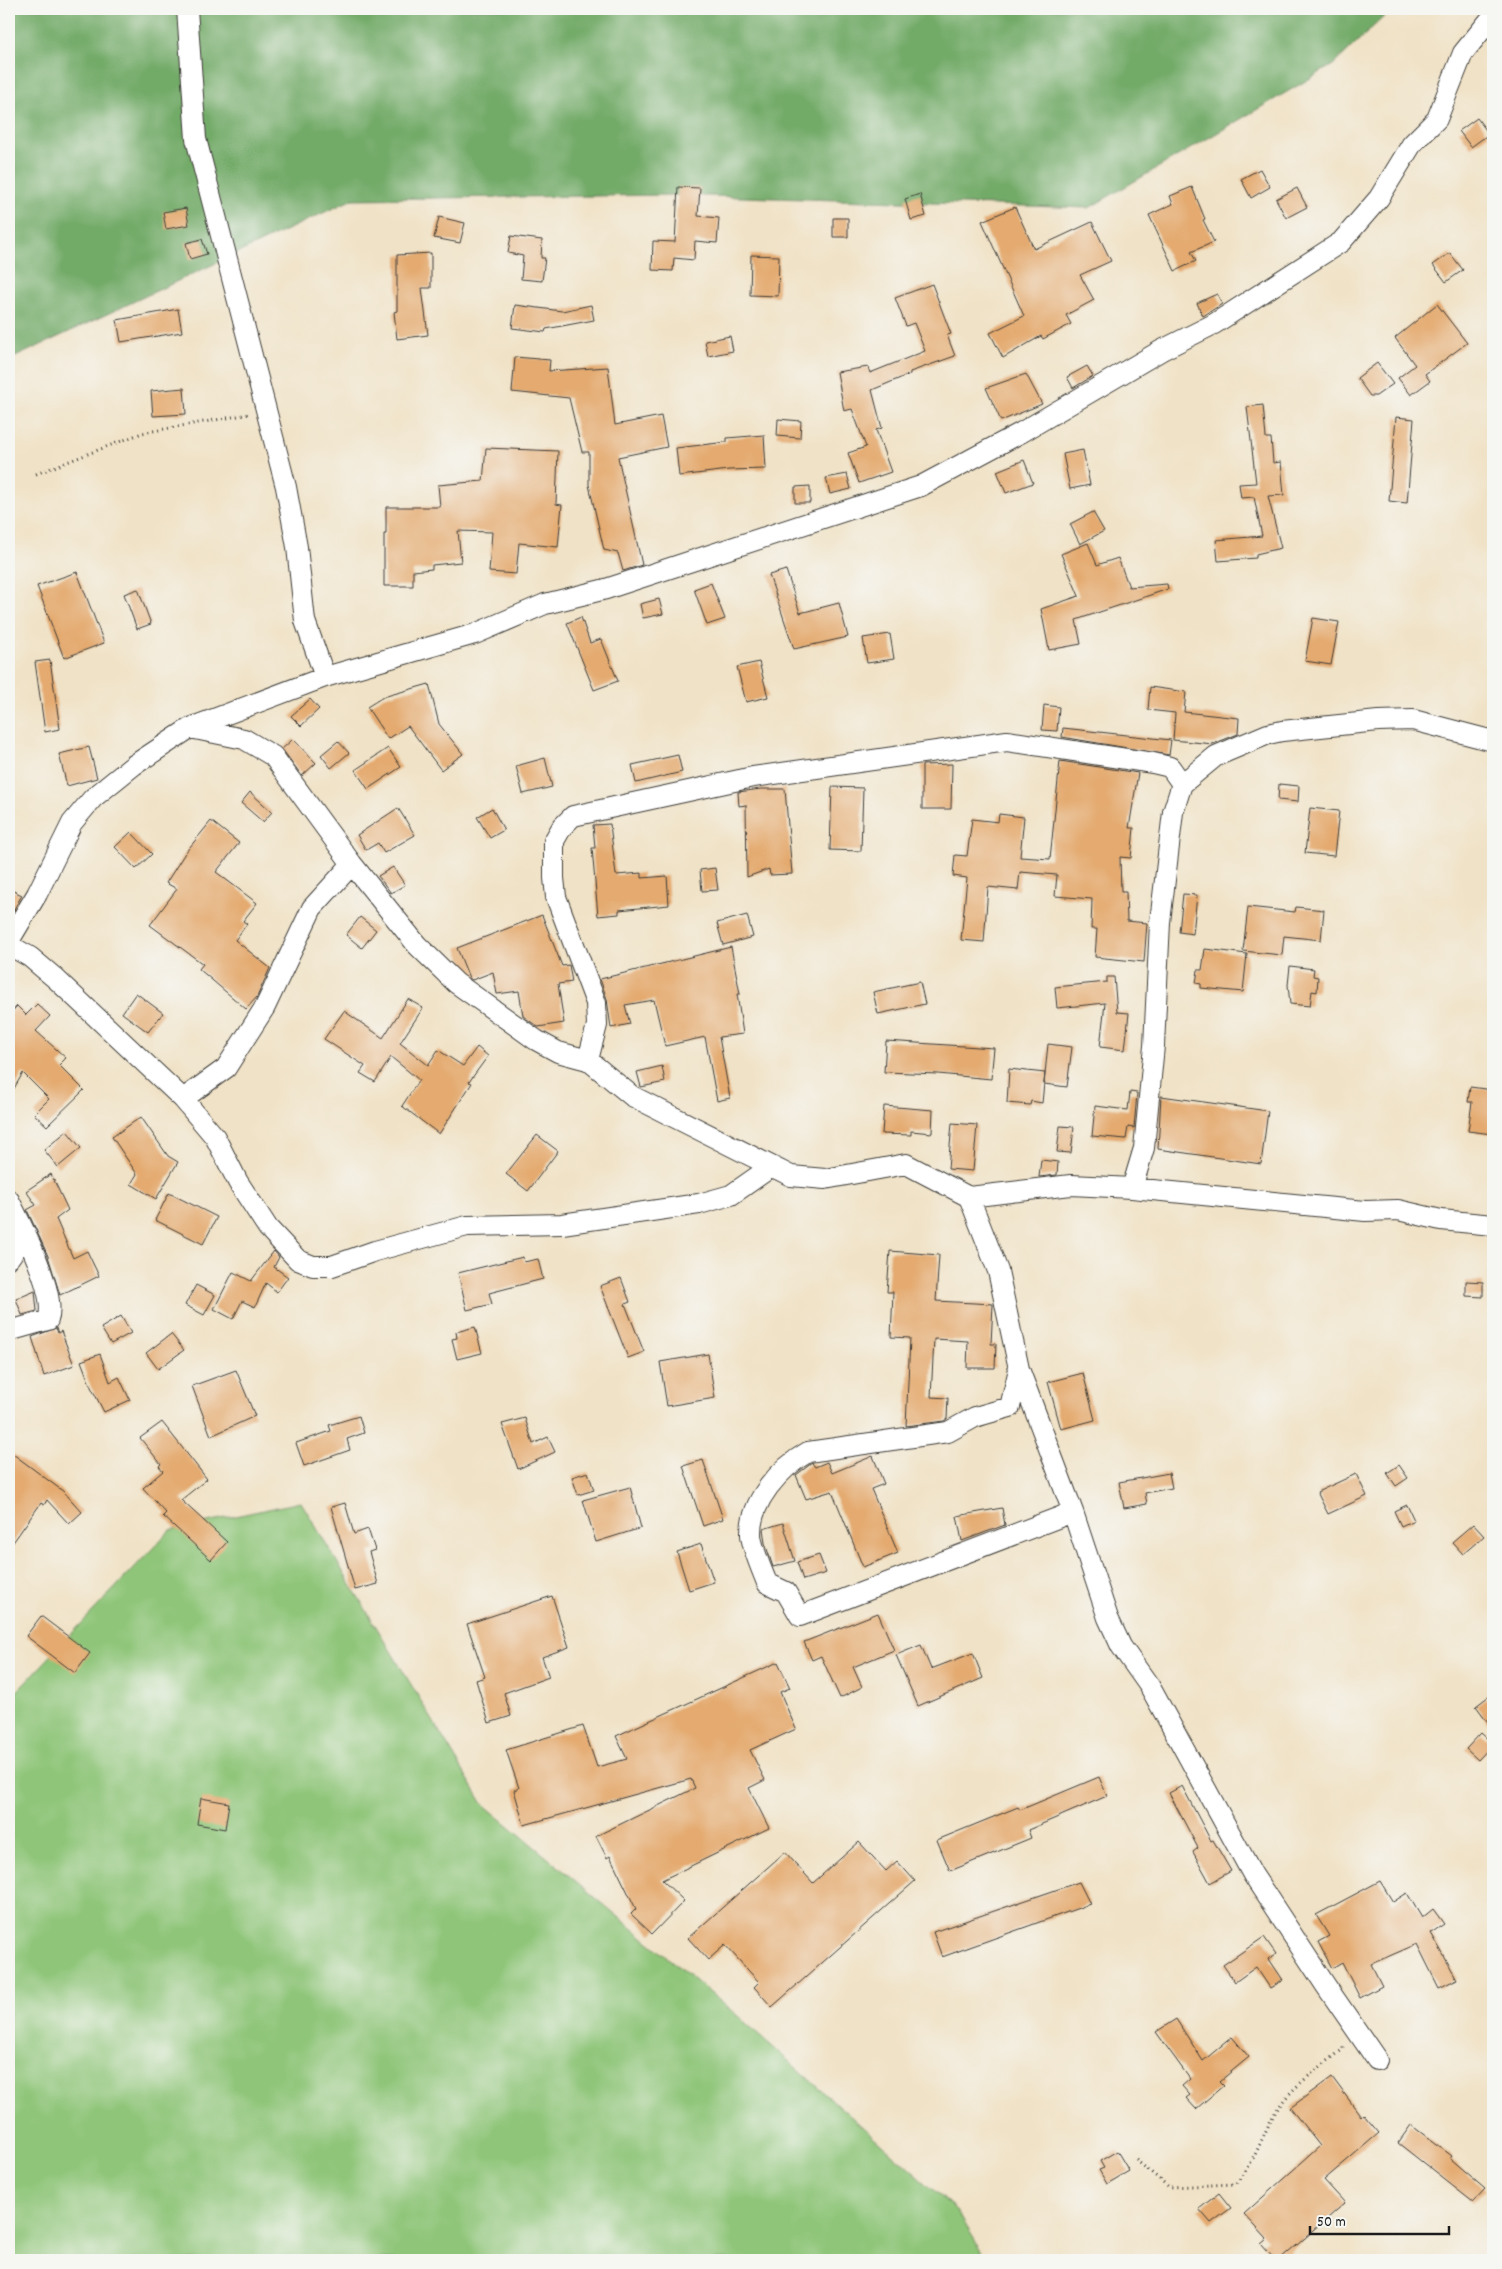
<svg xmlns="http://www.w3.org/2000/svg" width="1502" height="2269" font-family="Dekko,sans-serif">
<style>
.green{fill:#8ec578;stroke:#55704a}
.forest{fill:#72aa68;stroke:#476342}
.building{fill:#e4aa6f}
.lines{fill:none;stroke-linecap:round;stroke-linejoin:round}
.street-casing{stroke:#3c3a36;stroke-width:22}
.path{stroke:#3c3a36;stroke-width:3;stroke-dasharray:1 4;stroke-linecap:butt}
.street{stroke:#fff;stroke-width:20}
</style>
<rect width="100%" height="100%" fill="#f6f6f2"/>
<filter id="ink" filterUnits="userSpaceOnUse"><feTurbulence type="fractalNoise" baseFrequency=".02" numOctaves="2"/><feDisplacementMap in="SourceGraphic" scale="10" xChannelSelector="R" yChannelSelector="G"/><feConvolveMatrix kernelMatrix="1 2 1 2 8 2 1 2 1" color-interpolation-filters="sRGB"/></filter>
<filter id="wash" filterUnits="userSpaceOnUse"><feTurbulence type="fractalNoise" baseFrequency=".0096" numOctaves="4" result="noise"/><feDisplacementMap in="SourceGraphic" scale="20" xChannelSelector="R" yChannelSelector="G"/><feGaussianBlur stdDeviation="1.12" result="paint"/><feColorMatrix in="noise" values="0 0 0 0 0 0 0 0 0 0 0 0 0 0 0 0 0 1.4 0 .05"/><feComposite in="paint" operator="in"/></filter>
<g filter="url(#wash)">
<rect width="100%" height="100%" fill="#f0e2c6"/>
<path class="green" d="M 301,1502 L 483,1804 L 739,2017 L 957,2211 L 987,2260 L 9,2260 L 9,1700 L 170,1530 Z"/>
<path class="forest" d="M 9,9 L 1392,9 L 1333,65 L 1089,208 L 677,195 L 353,199 L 9,360 Z"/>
<g id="blocks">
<path class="building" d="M 1477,118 L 1489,134 L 1471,147 L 1459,131 Z
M 1260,169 L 1270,187 L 1251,198 L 1241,179 Z
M 678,187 L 700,188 L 698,216 L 719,218 L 717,243 L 695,241 L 694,260 L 674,258 L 673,271 L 652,270 L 653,241 L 675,242 Z
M 1192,187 L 1205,219 L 1203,220 L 1214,242 L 1191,252 L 1196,261 L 1175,271 L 1149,215 L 1173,204 L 1170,196 Z
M 1297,188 L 1307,207 L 1286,218 L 1276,199 Z
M 920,194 L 926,216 L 911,220 L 905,199 Z
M 1015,207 L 1034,249 L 1092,222 L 1111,261 L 1080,275 L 1094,300 L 1066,315 L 1071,324 L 1043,339 L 1041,336 L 1003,358 L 990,333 L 1024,316 L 982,221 Z
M 186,208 L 189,225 L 166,229 L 163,212 Z
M 439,217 L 465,223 L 460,243 L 434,238 Z
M 833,218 L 848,218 L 848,237 L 833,237 Z
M 511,236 L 542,240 L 541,258 L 545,258 L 542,281 L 521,279 L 523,256 L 508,253 Z
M 202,239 L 207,254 L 190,259 L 186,243 Z
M 431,253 L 431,288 L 422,288 L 428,335 L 397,339 L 394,312 L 397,311 L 397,255 Z
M 1450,253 L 1463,270 L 1446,282 L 1433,265 Z
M 751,255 L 779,256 L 778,296 L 750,295 Z
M 932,284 L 951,334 L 947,335 L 955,356 L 910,372 L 910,374 L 872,390 L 882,428 L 876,430 L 891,472 L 859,483 L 848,453 L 866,447 L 852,409 L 844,411 L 837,372 L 868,367 L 870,373 L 925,351 L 914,323 L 906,326 L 895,298 Z
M 1217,294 L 1222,304 L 1203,316 L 1197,303 Z
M 1437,304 L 1467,343 L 1425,374 L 1430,381 L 1411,395 L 1398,378 L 1415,365 L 1395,338 Z
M 515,305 L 562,311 L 591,305 L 594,320 L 546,329 L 545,332 L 512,328 Z
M 178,309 L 182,332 L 121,342 L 117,320 Z
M 730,336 L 733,351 L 708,356 L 705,341 Z
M 515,357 L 550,360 L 549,371 L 608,367 L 615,425 L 661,416 L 667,447 L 618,457 L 642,565 L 623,571 L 618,553 L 604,550 L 589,485 L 589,452 L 582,452 L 569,398 L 512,392 Z
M 1377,363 L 1393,384 L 1376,396 L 1370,396 L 1357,378 Z
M 1087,366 L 1093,376 L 1073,388 L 1067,377 Z
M 1026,374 L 1042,404 L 1001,421 L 986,388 Z
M 184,388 L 186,414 L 153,416 L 151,391 Z
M 1263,405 L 1266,438 L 1271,438 L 1273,463 L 1281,462 L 1284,495 L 1268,496 L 1281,548 L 1256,554 L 1256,558 L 1218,561 L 1216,540 L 1262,536 L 1254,497 L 1241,498 L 1239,484 L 1256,483 L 1247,407 Z
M 1396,417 L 1414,419 L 1407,503 L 1389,501 Z
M 778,419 L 801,421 L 800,438 L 777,436 Z
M 764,435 L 766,469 L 729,470 L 679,476 L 676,448 L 727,442 L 727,438 Z
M 486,448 L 558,451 L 556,504 L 562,505 L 558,547 L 519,543 L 516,574 L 489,572 L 492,532 L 458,531 L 461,562 L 432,565 L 432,569 L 413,571 L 413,586 L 384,586 L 384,534 L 386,534 L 386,507 L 440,507 L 438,485 L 483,481 Z
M 1083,450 L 1090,485 L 1070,489 L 1063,454 Z
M 1024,460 L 1033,483 L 1006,493 L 997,471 Z
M 847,474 L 851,489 L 830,494 L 826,478 Z
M 810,486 L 810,503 L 795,503 L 795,487 Z
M 1093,512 L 1104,531 L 1080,544 L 1070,524 Z
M 1088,543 L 1097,565 L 1118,558 L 1129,587 L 1167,584 L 1168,589 L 1076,620 L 1081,644 L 1049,650 L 1041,609 L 1079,596 L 1061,554 Z
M 786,570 L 800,613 L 839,603 L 848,637 L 794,649 L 769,575 Z
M 77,572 L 104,643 L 64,658 L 37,586 Z
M 711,583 L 725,619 L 707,625 L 694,589 Z
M 138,589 L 151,624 L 137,629 L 124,594 Z
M 659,599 L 663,614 L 643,618 L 640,604 Z
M 581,617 L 590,643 L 601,639 L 618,681 L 594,690 L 567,623 Z
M 1313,618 L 1339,622 L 1331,665 L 1305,661 Z
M 890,634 L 894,659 L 867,663 L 863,638 Z
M 50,660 L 60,729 L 45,732 L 35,662 Z
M 759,662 L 768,697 L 746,702 L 737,667 Z
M 429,684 L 439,724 L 463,754 L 441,770 L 408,726 L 388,739 L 367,707 L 383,697 Z
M 1150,687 L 1186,692 L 1184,712 L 1239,718 L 1238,734 L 1213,744 L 1173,740 L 1175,713 L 1148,710 Z
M 310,699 L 319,709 L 301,726 L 291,716 Z
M 1044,705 L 1059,707 L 1057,731 L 1042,730 Z
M 1063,728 L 1171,740 L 1169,755 L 1062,737 Z
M 293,739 L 316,763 L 302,776 L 282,749 Z
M 338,741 L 349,753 L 331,768 L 321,755 Z
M 89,747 L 97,778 L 67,786 L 59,754 Z
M 388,748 L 401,767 L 368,789 L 355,770 Z
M 678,755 L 682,772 L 636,783 L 632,765 Z
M 545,758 L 552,787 L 523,794 L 516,766 Z
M 1060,761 L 1138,773 L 1129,828 L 1134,828 L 1131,858 L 1120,857 L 1121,892 L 1126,892 L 1127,921 L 1147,923 L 1144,962 L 1095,957 L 1097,929 L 1091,929 L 1092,899 L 1055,896 L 1057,875 L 1020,872 L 1018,890 L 988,887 L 984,942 L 961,940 L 967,878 L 953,876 L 955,855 L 967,856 L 972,819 L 998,822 L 999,814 L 1024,817 L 1020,857 L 1050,859 Z
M 952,764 L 951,809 L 922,809 L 922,765 Z
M 1279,784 L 1299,786 L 1298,802 L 1278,800 Z
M 832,787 L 863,788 L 861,851 L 830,850 Z
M 761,789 L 785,789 L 792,874 L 770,875 L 769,869 L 747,877 L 746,805 L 739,806 L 738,792 Z
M 250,792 L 272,812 L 263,822 L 241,803 Z
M 398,808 L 415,835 L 384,853 L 378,843 L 366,850 L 357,835 Z
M 492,808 L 504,830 L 490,838 L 477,817 Z
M 1310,808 L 1339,811 L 1334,856 L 1305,853 Z
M 211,821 L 239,843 L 216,872 L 257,903 L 243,921 L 247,924 L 235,940 L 270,968 L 257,997 L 246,1009 L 199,969 L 203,964 L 150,925 L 177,889 L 166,883 L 185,853 Z
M 610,824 L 616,875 L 642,873 L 642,878 L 667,876 L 669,905 L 619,910 L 619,914 L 598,916 L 592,848 L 595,848 L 593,825 Z
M 131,832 L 152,854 L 136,869 L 115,847 Z
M 393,867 L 405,885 L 391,893 L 378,876 Z
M 715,868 L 718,890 L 702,891 L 700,870 Z
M 9,889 L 22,895 L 9,918 Z
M 1183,894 L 1197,895 L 1193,934 L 1179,932 Z
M 1248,907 L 1295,912 L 1296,907 L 1324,910 L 1321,940 L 1284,936 L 1282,955 L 1243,951 Z
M 542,915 L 562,966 L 569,965 L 572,982 L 558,984 L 564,1023 L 538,1027 L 523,1016 L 519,991 L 497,994 L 493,972 L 472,980 L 469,978 L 457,948 Z
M 747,915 L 753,937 L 723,945 L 717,923 Z
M 360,917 L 376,930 L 362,948 L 346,935 Z
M 731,947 L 740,994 L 737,994 L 743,1034 L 719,1037 L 730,1098 L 717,1101 L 705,1037 L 665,1046 L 654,1000 L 625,1005 L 630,1024 L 611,1028 L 607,999 L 600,979 Z
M 1205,949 L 1247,954 L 1243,992 L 1201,988 L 1201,984 L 1196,983 L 1198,970 L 1202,970 Z
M 1290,966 L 1314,969 L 1313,976 L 1318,977 L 1317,992 L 1312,991 L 1310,1006 L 1290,1004 L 1288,985 Z
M 1107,977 L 1114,977 L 1117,1012 L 1129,1013 L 1125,1050 L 1100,1047 L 1105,1003 L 1057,1008 L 1055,987 L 1107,982 Z
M 920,982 L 925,1004 L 878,1014 L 873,992 Z
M 136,993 L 163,1013 L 148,1032 L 122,1013 Z
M 408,999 L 423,1008 L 400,1043 L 428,1065 L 438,1050 L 463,1066 L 477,1047 L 488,1056 L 469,1082 L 472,1083 L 439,1134 L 402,1106 L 419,1080 L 391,1057 L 375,1082 L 360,1073 L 365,1066 L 324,1039 L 344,1011 L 383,1038 Z
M 37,1004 L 50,1016 L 36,1031 L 66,1058 L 59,1065 L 84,1090 L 47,1126 L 34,1114 L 49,1099 L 23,1073 L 9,1097 L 9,1015 L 17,1006 L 26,1015 Z
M 886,1041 L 994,1048 L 991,1079 L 938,1074 L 884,1072 Z
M 1048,1044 L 1072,1047 L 1067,1087 L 1044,1084 Z
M 662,1066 L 665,1082 L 641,1087 L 637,1072 Z
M 1009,1069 L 1045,1073 L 1042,1103 L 1031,1101 L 1030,1105 L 1007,1103 Z
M 1470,1087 L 1493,1090 L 1492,1134 L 1468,1131 L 1472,1102 L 1468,1102 Z
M 1130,1092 L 1137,1093 L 1134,1128 L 1128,1127 L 1126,1139 L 1092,1136 L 1095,1106 L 1128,1110 Z
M 1161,1096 L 1268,1111 L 1261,1164 L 1158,1149 Z
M 884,1106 L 933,1110 L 932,1133 L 911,1131 L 911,1135 L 882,1134 Z
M 141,1117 L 168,1156 L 178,1162 L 156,1199 L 131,1184 L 137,1174 L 112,1137 Z
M 952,1123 L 977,1125 L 973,1171 L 948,1169 Z
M 1060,1126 L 1074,1127 L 1071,1153 L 1057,1152 Z
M 67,1131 L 81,1148 L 58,1167 L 44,1150 Z
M 537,1135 L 558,1151 L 528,1191 L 506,1174 Z
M 1041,1160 L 1058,1162 L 1057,1175 L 1039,1177 Z
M 51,1174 L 68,1210 L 56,1219 L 73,1258 L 87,1251 L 99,1276 L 60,1295 L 48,1256 L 27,1210 L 36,1205 L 26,1191 Z
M 169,1193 L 217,1217 L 203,1244 L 155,1220 Z
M 274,1251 L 279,1257 L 274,1267 L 288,1277 L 277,1292 L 266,1283 L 255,1307 L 242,1301 L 233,1319 L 214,1309 L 233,1272 L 251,1281 Z
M 890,1251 L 939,1255 L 936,1301 L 993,1304 L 991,1344 L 996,1344 L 995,1368 L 967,1368 L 968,1341 L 934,1339 L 931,1397 L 948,1398 L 947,1419 L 944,1421 L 906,1426 L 910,1338 L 891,1337 L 893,1292 L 887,1292 Z
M 523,1257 L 524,1262 L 538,1259 L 543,1279 L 489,1293 L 492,1304 L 467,1310 L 458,1273 Z
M 621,1278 L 630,1302 L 625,1304 L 644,1352 L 628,1358 L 600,1286 Z
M 1466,1281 L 1483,1282 L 1483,1297 L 1466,1296 Z
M 196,1285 L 215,1295 L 204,1315 L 185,1305 Z
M 35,1291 L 37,1311 L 22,1315 L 16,1299 Z
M 121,1316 L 131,1333 L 111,1344 L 101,1328 Z
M 475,1327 L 482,1353 L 457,1359 L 452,1339 L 457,1338 L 456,1332 Z
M 56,1328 L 58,1333 L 61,1331 L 74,1365 L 44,1376 L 32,1337 Z
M 171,1334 L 184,1350 L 158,1369 L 146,1353 Z
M 100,1354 L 110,1382 L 119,1377 L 130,1400 L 104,1412 L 91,1387 L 81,1361 Z
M 708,1354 L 715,1398 L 667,1406 L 660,1362 Z
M 236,1370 L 255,1416 L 211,1436 L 192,1386 Z
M 1083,1373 L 1095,1420 L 1061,1429 L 1048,1382 Z
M 359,1416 L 364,1433 L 347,1439 L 350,1450 L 304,1466 L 296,1443 L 331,1431 L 329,1425 Z
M 525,1418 L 533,1444 L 548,1437 L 555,1452 L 518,1469 L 502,1424 Z
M 162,1422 L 207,1479 L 181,1500 L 227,1542 L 211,1560 L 163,1516 L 166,1513 L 143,1488 L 163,1471 L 159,1466 L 161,1464 L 140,1438 Z
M 9,1451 L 64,1492 L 82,1512 L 69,1524 L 47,1500 L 44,1505 L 41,1503 L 9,1548 Z
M 873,1456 L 884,1484 L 871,1489 L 898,1553 L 863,1567 L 832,1491 L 806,1499 L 796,1475 L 812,1463 L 815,1467 L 827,1462 L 832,1473 Z
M 703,1460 L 723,1519 L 703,1526 L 683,1466 Z
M 1399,1465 L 1408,1478 L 1396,1486 L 1387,1473 Z
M 588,1472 L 594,1490 L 578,1495 L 572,1477 Z
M 1169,1473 L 1172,1488 L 1145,1493 L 1147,1504 L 1124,1508 L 1119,1482 Z
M 1356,1474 L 1367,1496 L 1328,1514 L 1317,1492 Z
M 630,1487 L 641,1528 L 596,1542 L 583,1500 Z
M 345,1503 L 354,1534 L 368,1529 L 375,1550 L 369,1552 L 378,1584 L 355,1590 L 331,1507 Z
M 1407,1505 L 1414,1520 L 1401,1526 L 1394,1511 Z
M 1002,1508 L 1005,1525 L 962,1541 L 957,1516 Z
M 783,1523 L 795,1561 L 773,1567 L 765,1543 L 763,1529 Z
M 1473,1524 L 1484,1536 L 1463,1554 L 1452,1542 Z
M 701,1544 L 714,1582 L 689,1590 L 677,1552 Z
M 819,1555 L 826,1573 L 803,1580 L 797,1562 Z
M 552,1596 L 569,1647 L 542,1657 L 549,1677 L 504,1693 L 511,1716 L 489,1723 L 476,1680 L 485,1677 L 467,1624 Z
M 878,1613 L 894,1650 L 853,1667 L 862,1687 L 840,1698 L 821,1656 L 812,1660 L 804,1642 Z
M 41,1616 L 90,1653 L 75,1673 L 26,1636 Z
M 921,1645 L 931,1669 L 973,1653 L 983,1678 L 918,1706 L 896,1655 Z
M 778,1662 L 790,1688 L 780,1692 L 796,1729 L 750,1750 L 765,1780 L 749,1788 L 769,1828 L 662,1880 L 684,1901 L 652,1934 L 631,1914 L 636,1909 L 610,1856 L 607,1858 L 596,1836 L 695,1788 L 691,1779 L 524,1825 L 514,1790 L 519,1788 L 506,1750 L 583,1726 L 597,1767 L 627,1759 L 616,1736 Z
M 1493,1693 L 1493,1729 L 1476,1706 Z
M 1481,1733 L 1493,1744 L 1478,1760 L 1466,1749 Z
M 1099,1777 L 1107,1796 L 1028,1830 L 1031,1838 L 950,1871 L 937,1840 L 1018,1807 L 1020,1810 Z
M 1182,1786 L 1211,1841 L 1213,1840 L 1231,1871 L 1210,1883 L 1193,1852 L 1198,1848 L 1169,1793 Z
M 201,1798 L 229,1803 L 225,1829 L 197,1824 Z
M 859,1842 L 886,1871 L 897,1861 L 915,1881 L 772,2007 L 754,1987 L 759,1982 L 725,1945 L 708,1960 L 688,1938 L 785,1852 L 813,1883 Z
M 1380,1881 L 1393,1902 L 1407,1893 L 1422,1918 L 1433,1909 L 1444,1924 L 1431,1933 L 1457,1979 L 1439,1988 L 1417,1944 L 1371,1964 L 1382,1986 L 1360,1998 L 1342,1962 L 1332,1968 L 1318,1942 L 1329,1936 L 1316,1915 Z
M 1079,1882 L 1090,1904 L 942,1957 L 933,1932 Z
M 1264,1937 L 1276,1954 L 1269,1959 L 1283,1980 L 1270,1988 L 1256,1967 L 1235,1982 L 1223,1965 Z
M 1176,2019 L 1203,2061 L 1232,2037 L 1249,2057 L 1220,2081 L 1224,2085 L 1196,2109 L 1186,2098 L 1190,2095 L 1182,2086 L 1190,2079 L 1156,2032 Z
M 1332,2077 L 1361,2116 L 1363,2114 L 1379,2133 L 1324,2180 L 1345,2203 L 1280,2260 L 1275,2260 L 1261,2244 L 1267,2239 L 1244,2214 L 1320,2146 L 1290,2108 Z
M 1411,2125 L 1452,2156 L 1450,2159 L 1485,2189 L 1473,2202 L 1398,2143 Z
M 1117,2151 L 1129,2171 L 1107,2184 L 1099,2170 L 1104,2168 L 1100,2161 Z
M 1219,2193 L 1231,2208 L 1211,2223 L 1199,2209 Z"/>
</g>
</g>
<g filter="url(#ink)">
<use href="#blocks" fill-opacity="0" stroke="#3c3a36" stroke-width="1"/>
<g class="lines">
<defs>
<path id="street" d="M 325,677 L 475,634 L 545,604 L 606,589 L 921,486 L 1022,432 L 1162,350 L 1214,324 L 1341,242 L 1379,198 L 1412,144 L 1437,119 L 1463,53 L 1493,16
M 190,728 L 244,739 L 273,756 L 352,864 L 417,945 L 456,983 L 536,1040 L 558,1052 L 588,1060 L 632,1096 L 791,1176 L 825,1179 L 906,1164 L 969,1197 L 1071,1185 L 1132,1188 L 1365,1211 L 1398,1210 L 1441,1220 L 1493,1225
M 9,941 L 37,894 L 72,823 L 93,798 L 134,765 L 190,728 L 325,677 L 305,621 L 297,547 L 286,487 L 196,139 L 187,9
M 9,945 L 30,957 L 56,979 L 183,1099 L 215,1137 L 238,1182 L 268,1228 L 298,1260 L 313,1266 L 332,1266 L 375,1251 L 467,1226 L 562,1224 L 699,1204 L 731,1195 L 771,1167
M 588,1060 L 597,1025 L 596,1003 L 556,897 L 554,878 L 554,841 L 562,827 L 573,816 L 753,777 L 1007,741 L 1153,763 L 1170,767 L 1182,784
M 183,1099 L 226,1068 L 265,1007 L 312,908 L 352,864
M 1132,1188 L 1144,1148 L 1154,1046 L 1160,922 L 1173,812 L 1182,784 L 1216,756 L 1268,734 L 1282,731 L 1378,721 L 1413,720 L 1493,741
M 969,1197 L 998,1271 L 1019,1369 L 1073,1512 L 1108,1618 L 1121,1646 L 1150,1687 L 1253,1875 L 1326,1986 L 1377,2060
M 9,1200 C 21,1224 58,1295 48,1320 L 9,1331
M 9,1258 L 26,1234
M 1019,1369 L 1010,1407 L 975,1417 L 948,1432 L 808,1452 C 780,1468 750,1501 751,1535 C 752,1548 762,1570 767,1583 L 786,1592 L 800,1616 L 1073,1512"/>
</defs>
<use href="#street" class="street-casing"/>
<path class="path" d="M 36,474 L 142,433 L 249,414
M 1136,2160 L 1169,2187 L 1235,2184 C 1255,2164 1261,2137 1275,2113 C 1290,2087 1320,2068 1343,2049 L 1343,2044"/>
<use href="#street" class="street"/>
</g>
</g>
<rect width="1502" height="2269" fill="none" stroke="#f6f6f2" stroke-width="30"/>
<path d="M1310 2226v8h139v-8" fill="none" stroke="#1c1c1c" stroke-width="2.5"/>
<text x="1317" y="2226" font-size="15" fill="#1c1c1c" stroke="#f6f6f2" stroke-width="4" paint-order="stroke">50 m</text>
</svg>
